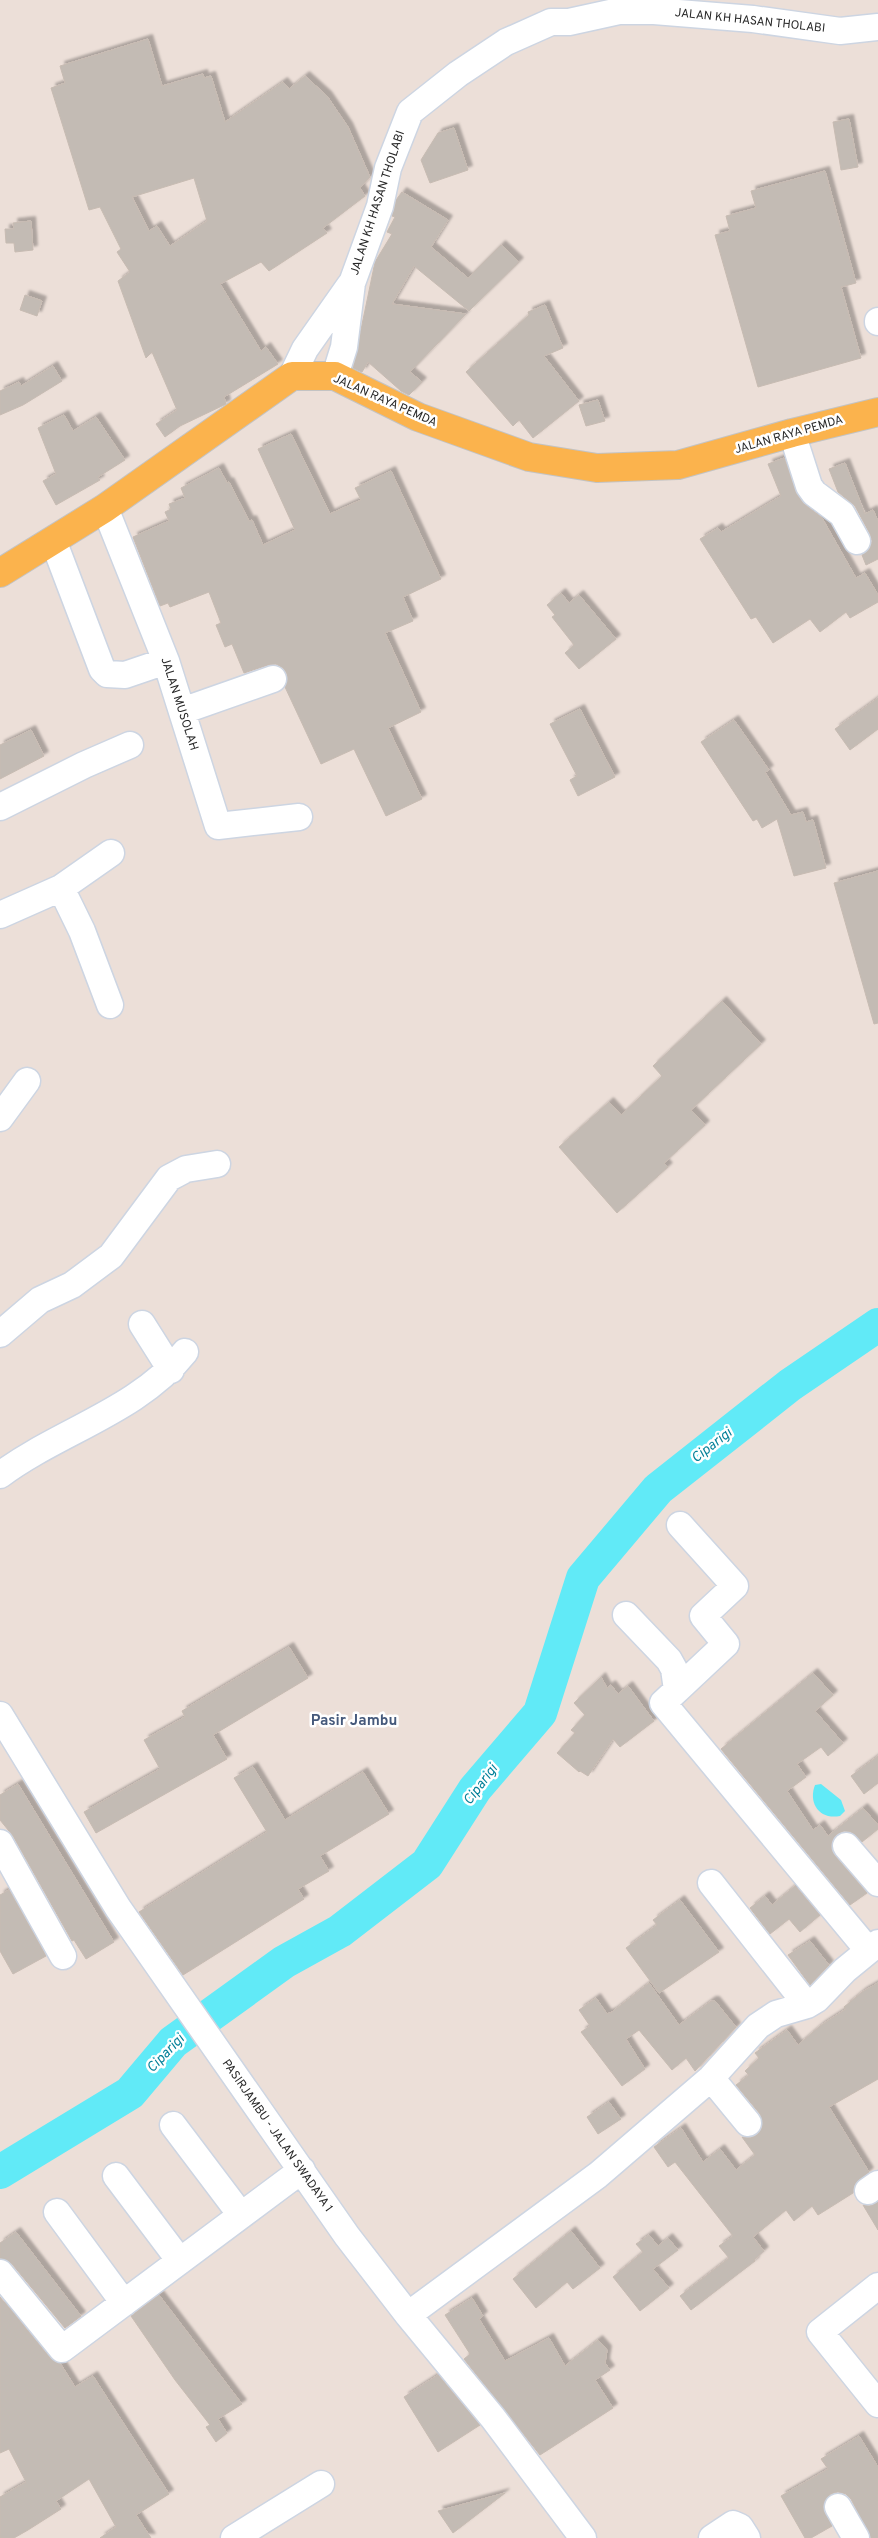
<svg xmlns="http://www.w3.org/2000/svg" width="878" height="2538" font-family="Overpass,sans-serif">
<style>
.water{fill:#61eaf7}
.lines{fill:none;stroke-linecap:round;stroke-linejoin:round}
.river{stroke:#61eaf7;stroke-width:34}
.building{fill:#c3bbb4;stroke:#c7bbb2;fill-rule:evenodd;filter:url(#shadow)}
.minor-casing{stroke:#cdd5e2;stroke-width:29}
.major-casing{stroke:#c3c3c3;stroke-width:30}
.minor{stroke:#fff;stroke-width:26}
.major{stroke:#fbb34d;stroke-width:28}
.labels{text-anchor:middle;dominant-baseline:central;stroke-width:5;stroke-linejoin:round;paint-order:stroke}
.street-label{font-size:12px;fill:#282828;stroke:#fff}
.water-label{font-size:14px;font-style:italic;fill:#048199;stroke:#fff}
.quarter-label{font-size:15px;font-weight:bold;fill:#45597b;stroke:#fff}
</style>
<defs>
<filter id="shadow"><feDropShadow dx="4.5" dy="-4.5" stdDeviation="1" flood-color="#0004"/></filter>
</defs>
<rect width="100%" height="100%" fill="#ecdfd8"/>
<path class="water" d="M 821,1784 L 841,1800 L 845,1811 L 840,1816 C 819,1820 808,1803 815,1785 Z"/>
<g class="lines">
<path class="river" d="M 0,2172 L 130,2093 L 173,2042 L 284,1962 L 340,1931 L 427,1864 L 475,1789 L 540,1713 L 583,1578 L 658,1489 L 790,1385 L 878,1325"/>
</g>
<path class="building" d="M 148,39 L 162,86 L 203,74 L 204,78 L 211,76 L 225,122 L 283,82 L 289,89 L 305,76 L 327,96 L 348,127 L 370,177 L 360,188 L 365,196 L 323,228 L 327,233 L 269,271 L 261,262 L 220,284 L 261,351 L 266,347 L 278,364 L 224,397 L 226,404 L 180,426 L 165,437 L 156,424 L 177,410 L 152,352 L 146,358 L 118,281 L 130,272 L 117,252 L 121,249 L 100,207 L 89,210 L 51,88 L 65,83 L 60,66 ZM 194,178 L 207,221 L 170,246 L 157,226 L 149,231 L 132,197 Z
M 849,119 L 858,167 L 841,170 L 833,122 Z
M 454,128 L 468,170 L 430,183 L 421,160 L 438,133 Z
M 825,171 L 856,283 L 841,287 L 861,358 L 758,387 L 715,235 L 730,231 L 726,216 L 756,208 L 751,191 Z
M 402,192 L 448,220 L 431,247 L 468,278 L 501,245 L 519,262 L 469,311 L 414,266 L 392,304 L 466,314 L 410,372 L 422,382 L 409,395 L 401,391 L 368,362 L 362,372 L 353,368 L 375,262 L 392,234 L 387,232 L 395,217 L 392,216 L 396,200 Z
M 31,221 L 33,250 L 15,252 L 14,243 L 6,243 L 5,229 L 14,229 L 13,223 Z
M 25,295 L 42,301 L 37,316 L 20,310 Z
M 545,305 L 563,348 L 544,356 L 579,401 L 533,438 L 519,420 L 513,426 L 466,372 L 529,315 L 528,312 Z
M 53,366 L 62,381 L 23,405 L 0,415 L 0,391 L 19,382 L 21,386 Z
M 598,400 L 605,421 L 586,426 L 579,405 Z
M 64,415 L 73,431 L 96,417 L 125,460 L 98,477 L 100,480 L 56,505 L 43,481 L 56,474 L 38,428 Z
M 291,434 L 330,514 L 361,500 L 355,488 L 391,471 L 441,579 L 403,597 L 413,621 L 385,633 L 421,712 L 388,728 L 422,799 L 386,816 L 354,749 L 321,764 L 285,687 L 287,674 L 283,668 L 276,664 L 268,665 L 244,673 L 232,644 L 225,647 L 216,625 L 221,623 L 209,592 L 170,607 L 168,603 L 160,606 L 133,537 L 169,521 L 165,512 L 171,509 L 169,504 L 185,498 L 181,488 L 219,468 L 227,483 L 229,482 L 249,521 L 252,520 L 263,545 L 295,530 L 258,449 Z
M 784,458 L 797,495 L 805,505 L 822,518 L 856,578 L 865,573 L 878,595 L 878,602 L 850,618 L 846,612 L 820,632 L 810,619 L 773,643 L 756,617 L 751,619 L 700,539 L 718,528 L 721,532 L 781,496 L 768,464 Z
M 845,463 L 865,514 L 873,510 L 878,521 L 878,559 L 866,565 L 862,555 L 870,548 L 872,541 L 870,534 L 855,506 L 838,492 L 829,469 Z
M 561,593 L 569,603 L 579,595 L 616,639 L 579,669 L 565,653 L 574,645 L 552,617 L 555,615 L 547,605 Z
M 878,698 L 878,729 L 850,750 L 835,729 Z
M 580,709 L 615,777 L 578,796 L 570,780 L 577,776 L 550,724 Z
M 734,720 L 769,770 L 765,772 L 791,815 L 803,812 L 806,822 L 813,820 L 826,868 L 794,876 L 777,819 L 762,828 L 757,819 L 753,821 L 701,742 Z
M 31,730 L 44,756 L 0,779 L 0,745 Z
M 878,871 L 878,1023 L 874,1024 L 834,883 Z
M 722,1001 L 761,1044 L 691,1110 L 705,1125 L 664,1163 L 668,1167 L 617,1213 L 559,1147 L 609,1102 L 621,1115 L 662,1076 L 653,1066 Z
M 289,1647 L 308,1678 L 213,1735 L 227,1759 L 96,1833 L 84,1812 L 160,1769 L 144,1740 L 185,1717 L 182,1711 Z
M 813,1673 L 833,1695 L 815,1711 L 843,1743 L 828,1756 L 821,1747 L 797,1764 L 806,1777 L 787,1791 L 813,1830 L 820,1825 L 828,1836 L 863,1808 L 878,1825 L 878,1829 L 862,1842 L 851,1832 L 844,1831 L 837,1834 L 832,1841 L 831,1848 L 835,1856 L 867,1893 L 850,1905 L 721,1749 Z
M 601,1677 L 607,1688 L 611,1685 L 618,1694 L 628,1686 L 654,1721 L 620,1747 L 613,1739 L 588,1776 L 580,1771 L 579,1772 L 557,1753 L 575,1733 L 571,1730 L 585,1715 L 574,1703 Z
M 878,1756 L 878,1783 L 864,1794 L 851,1776 Z
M 253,1767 L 285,1820 L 363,1772 L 389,1814 L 320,1856 L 329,1871 L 298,1889 L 304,1899 L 183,1975 L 139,1912 L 267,1832 L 234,1778 Z
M 18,1784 L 114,1942 L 86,1959 L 74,1940 L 72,1941 L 13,1836 L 0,1820 L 0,1795 Z
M 795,1886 L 820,1915 L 800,1932 L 789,1919 L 770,1934 L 750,1908 L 765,1896 L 772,1905 Z
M 9,1890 L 46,1956 L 13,1974 L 0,1951 L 0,1895 Z
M 680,1900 L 719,1952 L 659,1993 L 626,1948 L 657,1925 L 653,1920 Z
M 810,1941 L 829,1965 L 810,1985 L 788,1955 Z
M 649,1983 L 679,2025 L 711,2001 L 715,2001 L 736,2027 L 695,2071 L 686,2058 L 672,2070 L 639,2030 L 626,2039 L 645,2069 L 622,2086 L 581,2032 L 590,2026 L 579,2010 L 596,1998 L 607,2014 L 612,2012 Z
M 878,1983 L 878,2079 L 829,2107 L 869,2172 L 855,2184 L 853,2193 L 818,2215 L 812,2206 L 794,2221 L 786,2210 L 753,2237 L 764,2251 L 754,2260 L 755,2261 L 691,2310 L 680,2296 L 729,2258 L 719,2246 L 733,2236 L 675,2162 L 668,2167 L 654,2147 L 681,2128 L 703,2162 L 720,2149 L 736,2170 L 755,2155 L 742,2137 L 751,2138 L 758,2134 L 762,2128 L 760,2114 L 736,2085 L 749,2075 L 745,2071 L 759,2058 L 755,2053 L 787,2030 L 798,2045 L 820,2026 L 846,2009 L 844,2007 L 862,1992 Z
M 609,2102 L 621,2119 L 598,2134 L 587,2117 Z
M 878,2202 L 878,2230 L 863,2205 L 870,2206 Z
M 571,2231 L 600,2268 L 573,2289 L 567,2282 L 536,2308 L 513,2279 Z
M 16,2232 L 81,2316 L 65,2328 L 12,2264 L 0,2258 L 0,2243 Z
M 649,2235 L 658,2246 L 668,2238 L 678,2250 L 653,2269 L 669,2288 L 640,2311 L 613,2277 L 643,2252 L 636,2244 Z
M 159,2295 L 242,2404 L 218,2419 L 227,2433 L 216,2442 L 206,2427 L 210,2425 L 175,2380 L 131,2316 Z
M 0,2297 L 50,2358 L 60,2363 L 75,2387 L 93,2376 L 169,2494 L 136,2515 L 151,2538 L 100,2538 L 116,2527 L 89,2479 L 56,2501 L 61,2509 L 28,2530 L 14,2538 L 0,2538 L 0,2497 L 26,2482 L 9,2449 L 0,2453 Z
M 472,2298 L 483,2316 L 479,2319 L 505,2361 L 549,2338 L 565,2366 L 598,2340 L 607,2350 L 605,2363 L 610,2370 L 595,2380 L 613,2408 L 540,2455 L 464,2359 L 470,2354 L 445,2315 Z
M 438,2375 L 480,2425 L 438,2452 L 404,2397 Z
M 859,2436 L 878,2467 L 878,2538 L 871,2538 L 851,2499 L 846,2494 L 838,2492 L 830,2494 L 823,2507 L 832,2526 L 811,2538 L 805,2538 L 781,2496 L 828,2469 L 821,2459 Z
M 505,2493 L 453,2533 L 438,2511 Z"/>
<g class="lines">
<defs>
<path id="minor" d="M 878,321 L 878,322
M 292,376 L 305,349 L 350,285
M 335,376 L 344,347 L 352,283 L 380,206 L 388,168 L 410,112 L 458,74 L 506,42 L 551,22 L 569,22 L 619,11 L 654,11 L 753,19 L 840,31 L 878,27
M 792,433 L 809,486 L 814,493 L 842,514 L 857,541
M 105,508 L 166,661 L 218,826 L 299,817
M 53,540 L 102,669 L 107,674 L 125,675 L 166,661
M 182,711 L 273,679
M 0,807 L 84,765 L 130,745
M 61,888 L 82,931 L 110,1005
M 0,915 L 61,888 L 111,853
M 0,1118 L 27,1081
M 142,1324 L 171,1370
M 0,1334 L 40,1300 L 72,1285 L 111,1256 L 169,1178 L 186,1169 L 217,1164
M 0,1475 C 59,1431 138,1411 185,1352
M 626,1615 L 669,1660 L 674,1669 L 677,1690 L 663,1703 L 868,1950
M 677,1690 L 726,1644 L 703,1616 L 735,1586 L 680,1525
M 0,1715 L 118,1908 L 347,2236 L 408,2315 L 493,2418 L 583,2538
M 0,1843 L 63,1956
M 846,1846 L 878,1883
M 711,1883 L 807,2005
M 711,2078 L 748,2123
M 173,2125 L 241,2215
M 116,2176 L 180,2261
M 868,2191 L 878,2184
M 57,2212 L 124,2303
M 0,2273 L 62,2349 L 302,2170
M 878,2286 L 820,2332 L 878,2404
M 408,2315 L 598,2175 L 711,2078 L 758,2026 L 776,2014 L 807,2005 L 817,1999 L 845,1970 L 878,1943
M 838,2507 L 856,2538
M 234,2538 L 321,2484
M 712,2538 L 733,2524 L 740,2527 L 747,2538"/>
<path id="major" d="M 0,573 L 105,508 L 292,376 L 335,376 L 418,417 L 529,457 L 597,468 L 678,465 L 792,433 L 878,412"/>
</defs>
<use href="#minor" class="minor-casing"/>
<use href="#major" class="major-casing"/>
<use href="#minor" class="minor"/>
<use href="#major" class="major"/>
</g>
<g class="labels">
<g class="street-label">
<text transform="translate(750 21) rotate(6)">JALAN KH HASAN THOLABI</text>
<text transform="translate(378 203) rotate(-72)">JALAN KH HASAN THOLABI</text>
<text transform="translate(385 401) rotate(24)">JALAN RAYA PEMDA</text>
<text transform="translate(789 435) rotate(-16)">JALAN RAYA PEMDA</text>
<text transform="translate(179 704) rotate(72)">JALAN MUSOLAH</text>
<text transform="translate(277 2136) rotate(55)">PASIRJAMBU - JALAN SWADAYA 1</text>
</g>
<g class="water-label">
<text transform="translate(712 1446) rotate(-38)">Ciparigi</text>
<text transform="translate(481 1785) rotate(-53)">Ciparigi</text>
<text transform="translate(166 2054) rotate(-46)">Ciparigi</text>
</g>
<g class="quarter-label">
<text x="354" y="1721">Pasir Jambu</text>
</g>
</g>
</svg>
